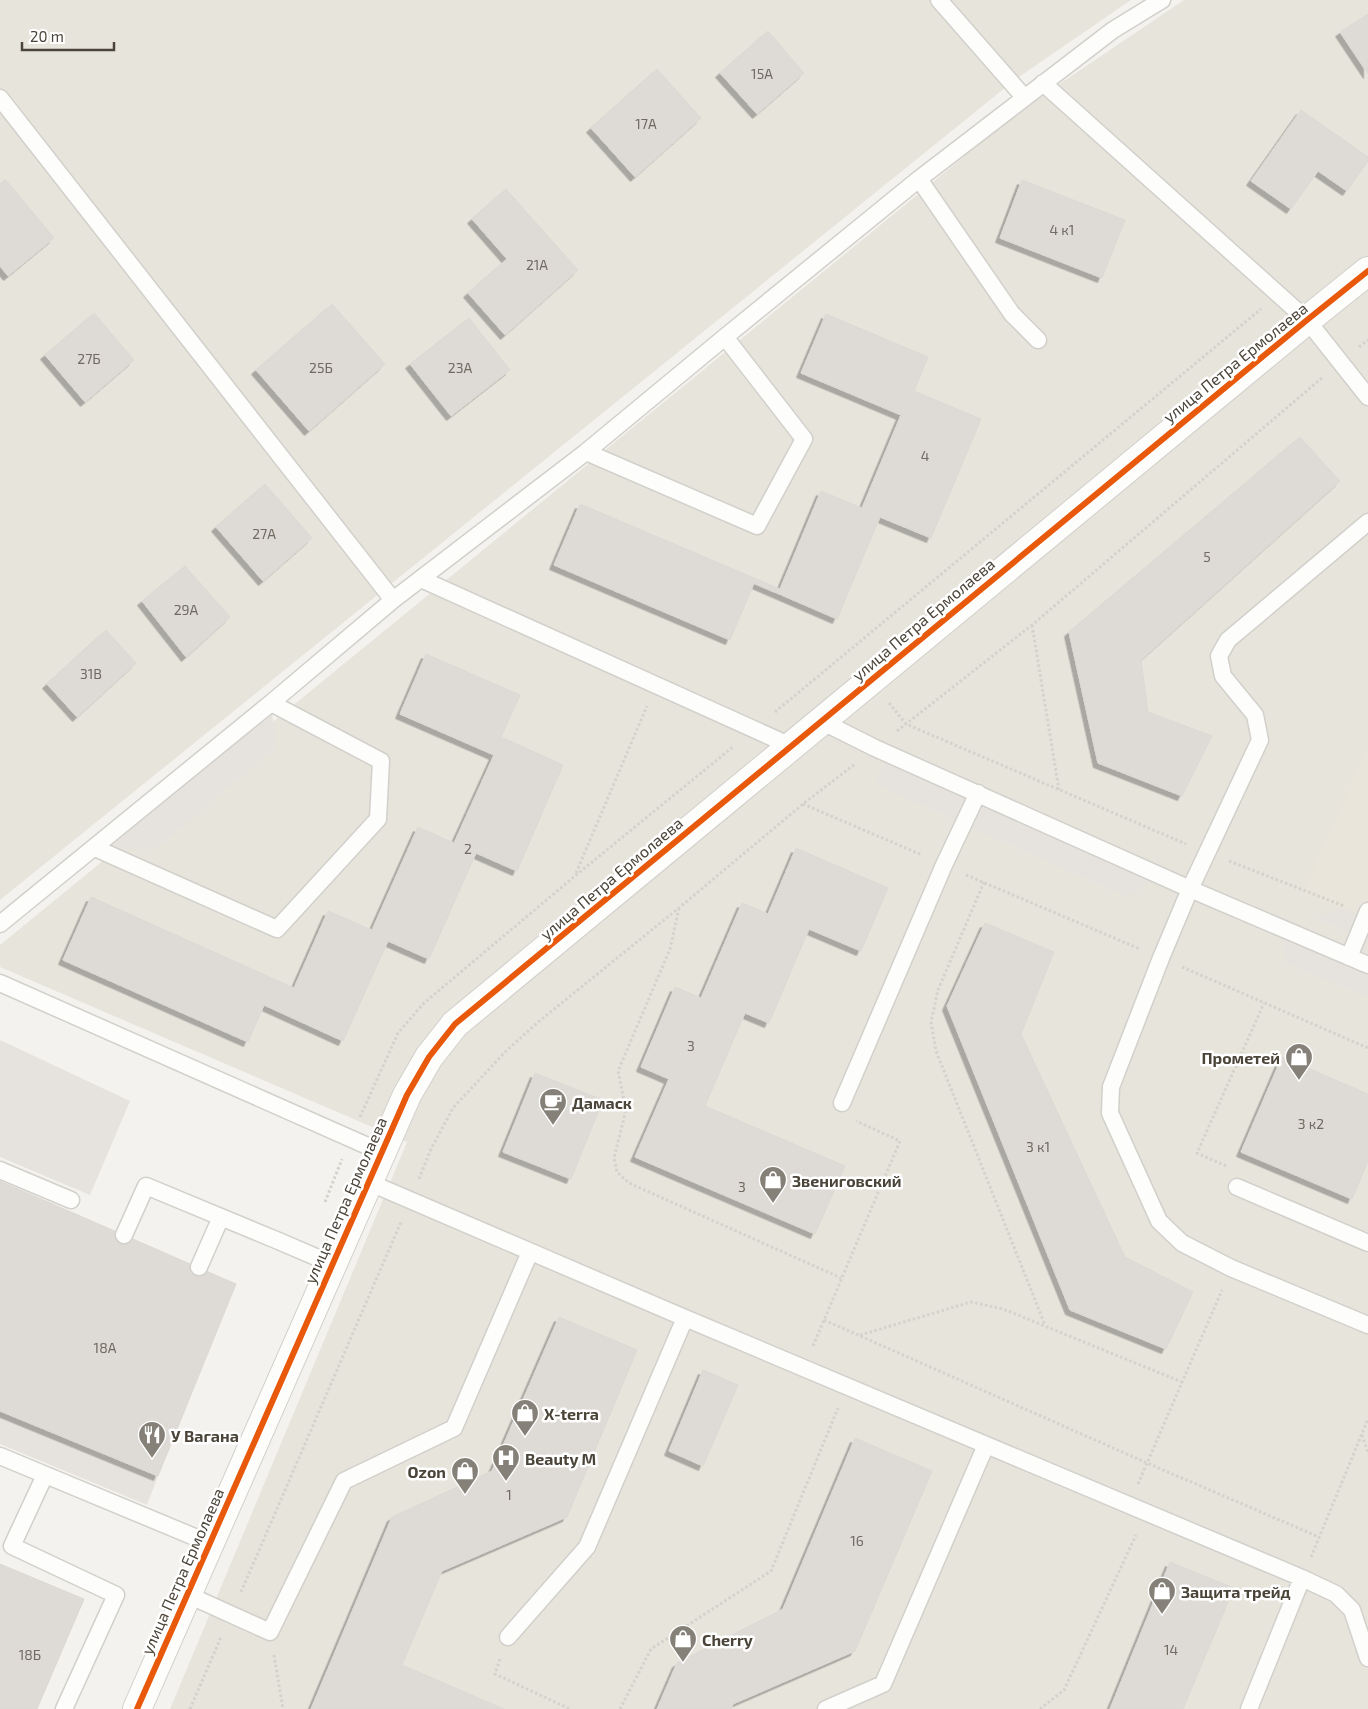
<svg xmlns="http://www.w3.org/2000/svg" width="1368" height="1709" font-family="'Exo 2',sans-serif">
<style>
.residential{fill:#e7e4dc}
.education{fill:#eae5da}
.parking{fill:#e6e3df}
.building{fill:#dedbd6;stroke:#dcd9d4;filter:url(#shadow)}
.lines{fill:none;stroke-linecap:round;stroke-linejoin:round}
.service-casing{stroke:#d2d0cb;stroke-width:19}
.minor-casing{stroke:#d2d0cb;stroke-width:30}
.path{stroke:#d3d2cc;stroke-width:3;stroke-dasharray:2.5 2.5;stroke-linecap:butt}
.service{stroke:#fdfdfc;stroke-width:16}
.minor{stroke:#fdfdfc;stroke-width:28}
.cycleway-casing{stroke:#fff;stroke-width:9}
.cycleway{stroke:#e8590c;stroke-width:6}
.labels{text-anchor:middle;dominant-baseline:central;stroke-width:5;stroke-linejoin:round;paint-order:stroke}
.number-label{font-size:14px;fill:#706a61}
.street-label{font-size:16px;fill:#4b4439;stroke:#fff}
.poi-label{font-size:16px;font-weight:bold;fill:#4b4439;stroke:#fff;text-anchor:start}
</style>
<defs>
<filter id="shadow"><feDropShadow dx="-4.5" dy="4.5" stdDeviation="0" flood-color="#0004"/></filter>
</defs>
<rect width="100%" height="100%" fill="#f4f2ee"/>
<path class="residential" d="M 0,0 L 1131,0 L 1016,79 L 0,900 Z
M 1184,0 L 1368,0 L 1368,1709 L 170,1709 L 407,1142 L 0,967 L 0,945 L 1021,110 Z"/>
<path class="education" d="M 1368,746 L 1368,921 L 1303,892 Z"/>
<path class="parking" d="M 271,703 L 276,747 L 156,849 L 95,848 Z
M 886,761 L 1152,880 L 1127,897 L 875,784 Z
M 1344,908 L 1368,919 L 1368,941 L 1313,917 Z
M 1281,928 L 1368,965 L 1368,997 L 1285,963 Z
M 0,1040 L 130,1101 L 90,1195 L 0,1157 Z
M 0,1411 L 158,1476 L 147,1505 L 0,1444 Z"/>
<path class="building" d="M 1368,14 L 1368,74 L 1340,32 Z
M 768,31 L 804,73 L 757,114 L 720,73 Z
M 657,69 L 701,118 L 635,177 L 591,128 Z
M 1301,110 L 1368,157 L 1368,161 L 1347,191 L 1318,171 L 1291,209 L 1251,181 Z
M 5,179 L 54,238 L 8,276 L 0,266 L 0,184 Z
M 1022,180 L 1125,220 L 1102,278 L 1000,238 Z
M 506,189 L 578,270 L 505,335 L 468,293 L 507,259 L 472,219 Z
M 332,304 L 385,364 L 309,431 L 256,370 Z
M 94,313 L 134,360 L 85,402 L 45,355 Z
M 826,314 L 928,357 L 914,391 L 981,419 L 931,538 L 880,517 L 837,619 L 754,583 L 730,640 L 554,565 L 580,504 L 780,589 L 821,491 L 862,508 L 901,415 L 801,373 Z
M 469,318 L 510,370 L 451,416 L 410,364 Z
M 1300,437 L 1340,481 L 1141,660 L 1148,712 L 1212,736 L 1182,796 L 1098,763 L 1069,632 Z
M 265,484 L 312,538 L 263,581 L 216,527 Z
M 185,566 L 230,617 L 186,657 L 142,601 Z
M 106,630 L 136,663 L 77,717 L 47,684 Z
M 426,654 L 520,695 L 501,737 L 563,765 L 517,871 L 476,853 L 429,959 L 388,941 L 343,1041 L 264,1005 L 248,1042 L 63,960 L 91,897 L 294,988 L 328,911 L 372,930 L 418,827 L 454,843 L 494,755 L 400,714 Z
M 796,848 L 888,888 L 861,951 L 809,929 L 769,1023 L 745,1013 L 705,1106 L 845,1166 L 815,1234 L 635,1157 L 669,1079 L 641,1067 L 675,987 L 701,998 L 742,903 L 768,914 Z
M 985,923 L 1054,952 L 1021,1034 L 1125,1257 L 1193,1292 L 1166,1349 L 1070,1310 L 947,1006 Z
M 1282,1057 L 1368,1094 L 1368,1161 L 1352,1199 L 1241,1152 Z
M 535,1073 L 603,1100 L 571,1179 L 503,1152 Z
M 0,1181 L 236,1284 L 158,1476 L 0,1411 Z
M 559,1317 L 637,1350 L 567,1517 L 442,1571 L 402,1665 L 504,1709 L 311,1709 L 392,1517 L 492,1471 Z
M 703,1370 L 738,1385 L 703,1466 L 669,1451 Z
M 855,1438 L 932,1471 L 855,1651 L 733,1704 L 731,1709 L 657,1709 L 677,1663 L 783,1609 Z
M 1170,1562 L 1234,1588 L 1183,1709 L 1110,1709 Z
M 0,1564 L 84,1599 L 37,1709 L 0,1709 Z"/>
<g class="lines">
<defs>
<path id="service" d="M 939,0 L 1024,97
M 1043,83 L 1307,320 L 1368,397
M 0,98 L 393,600
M 919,179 L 1012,314 L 1038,340
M 586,452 L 757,526 L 804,439 L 725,337
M 1368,522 L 1228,640 L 1219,656 L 1223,676 L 1255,715 L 1260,740 L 1190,889 L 1161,958 L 1111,1087 L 1110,1113 L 1159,1221 L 1182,1243 L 1231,1268 L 1368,1325
M 421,579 L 791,746
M 821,721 L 875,748 L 1190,889 L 1368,965
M 95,848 L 277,929 L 378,819 L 381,761 L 271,703
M 0,924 L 271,703 L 393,600 L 586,452 L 725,337 L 919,179 L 1113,30 L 1162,0
M 1349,957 L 1368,911
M 0,983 L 381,1152
M 842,1103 L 944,865 L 978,793
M 0,1170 L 71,1200
M 368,1182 L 685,1318 L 1302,1578 L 1336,1594 L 1352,1610 L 1368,1658
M 1237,1187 L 1368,1243
M 124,1235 L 146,1186 L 281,1242 L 332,1264
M 199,1267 L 221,1217
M 0,1456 L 209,1543
M 45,1475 L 12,1546 L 116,1595 L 64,1709
M 186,1594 L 270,1632 L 344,1481 L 454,1428 L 530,1252
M 508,1637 L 587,1547 L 685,1318
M 826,1709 L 883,1684 L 986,1445
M 1249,1709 L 1302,1578"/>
<path id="minor" d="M 137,1709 L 407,1095 L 429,1057 L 455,1024 L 1307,320 L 1368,271"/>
</defs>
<use href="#service" class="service-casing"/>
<use href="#minor" class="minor-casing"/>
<path class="path" d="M 1359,347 L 1368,340
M 1032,625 L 1059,790
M 889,703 L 906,724 L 1186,844
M 775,712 L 1261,309
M 897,731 L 1032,625 L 1323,377
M 803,804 L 922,855
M 1229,861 L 1344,906
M 576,873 L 647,706
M 966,875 L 1140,949
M 984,882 L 938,990 L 931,1022 L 936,1051 L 1045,1325
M 679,908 L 670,949 L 618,1071 L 626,1110 L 614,1158 L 617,1172 L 629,1183 L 841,1278
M 1182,967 L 1368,1048
M 360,1117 L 398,1033 L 424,1003 L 575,876 L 734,746
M 1226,1166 L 1197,1153 L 1264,1003
M 419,1179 L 431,1149 L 453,1108 L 505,1052 L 537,1023 L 680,907 L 803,804 L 855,764
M 325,1202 L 342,1159
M 824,1320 L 1147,1463 L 1319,1537
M 860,1335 L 971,1302 L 1003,1309 L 1182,1382
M 813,1346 L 900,1141 L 856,1121
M 1362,1435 L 1368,1452
M 1138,1484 L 1222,1290
M 1311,1557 L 1368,1419
M 241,1592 L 401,1222
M 274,1655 L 283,1709
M 500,1659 L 495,1674 L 570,1709
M 190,1709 L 221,1637
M 620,1709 L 651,1649 L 771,1571 L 838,1408
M 1040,1709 L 1064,1690 L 1136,1535"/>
<use href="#service" class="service"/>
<use href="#minor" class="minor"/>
<defs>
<path id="cycleway" d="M 137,1709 L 407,1095 L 429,1057 L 455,1024 L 1307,320 L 1368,271"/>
</defs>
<use href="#cycleway" class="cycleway-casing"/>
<use href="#cycleway" class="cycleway"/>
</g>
<defs>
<symbol id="shop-pin" viewBox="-11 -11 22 30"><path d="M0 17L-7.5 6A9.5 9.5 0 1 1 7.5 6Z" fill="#868178" stroke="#fff"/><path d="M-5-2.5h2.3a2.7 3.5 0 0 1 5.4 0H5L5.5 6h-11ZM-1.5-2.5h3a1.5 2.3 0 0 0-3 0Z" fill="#fff"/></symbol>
<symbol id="cafe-pin" viewBox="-11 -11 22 30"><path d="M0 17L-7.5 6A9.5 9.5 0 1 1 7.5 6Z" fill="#868178" stroke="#fff"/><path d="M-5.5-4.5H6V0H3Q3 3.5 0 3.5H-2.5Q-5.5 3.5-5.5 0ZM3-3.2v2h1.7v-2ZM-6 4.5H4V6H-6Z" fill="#fff"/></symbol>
<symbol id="restaurant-pin" viewBox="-11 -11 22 30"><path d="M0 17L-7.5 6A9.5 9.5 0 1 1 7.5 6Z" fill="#868178" stroke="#fff"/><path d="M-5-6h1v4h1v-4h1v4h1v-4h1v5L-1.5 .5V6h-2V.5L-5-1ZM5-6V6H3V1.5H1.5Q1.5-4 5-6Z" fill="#fff"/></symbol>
<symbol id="hospital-pin" viewBox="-11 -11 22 30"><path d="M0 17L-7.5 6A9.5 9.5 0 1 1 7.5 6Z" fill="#868178" stroke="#fff"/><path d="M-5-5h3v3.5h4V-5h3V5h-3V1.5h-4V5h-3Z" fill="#fff"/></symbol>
</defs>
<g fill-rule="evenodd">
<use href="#shop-pin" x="1283" y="1041" width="32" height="43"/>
<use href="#cafe-pin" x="537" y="1086" width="32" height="43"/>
<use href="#shop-pin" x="757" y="1164" width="32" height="43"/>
<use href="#shop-pin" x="509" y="1397" width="32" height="43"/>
<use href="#restaurant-pin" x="136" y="1419" width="32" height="43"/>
<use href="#hospital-pin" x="490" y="1442" width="32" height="43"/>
<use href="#shop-pin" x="449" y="1455" width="32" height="43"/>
<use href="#shop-pin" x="1146" y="1575" width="32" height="43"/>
<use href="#shop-pin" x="667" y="1623" width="32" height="43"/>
</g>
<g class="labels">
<g class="number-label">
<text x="762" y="73">15А</text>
<text x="646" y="123">17А</text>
<text x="1062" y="229">4 к1</text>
<text x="537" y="264">21А</text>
<text x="89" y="358">27Б</text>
<text x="321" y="367">25Б</text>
<text x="460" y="367">23А</text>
<text x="925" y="455">4</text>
<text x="264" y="533">27А</text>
<text x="1207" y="556">5</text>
<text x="186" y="609">29А</text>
<text x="91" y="673">31В</text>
<text x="468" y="848">2</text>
<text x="691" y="1045">3</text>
<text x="1311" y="1123">3 к2</text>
<text x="1038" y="1146">3 к1</text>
<text x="742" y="1186">3</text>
<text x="105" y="1347">18А</text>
<text x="509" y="1494">1</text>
<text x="857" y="1540">16</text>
<text x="1171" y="1649">14</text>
<text x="30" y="1654">18Б</text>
</g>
<g class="street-label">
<text transform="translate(1235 362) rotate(-39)">улица Петра Ермолаева</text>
<text transform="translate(923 619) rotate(-40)">улица Петра Ермолаева</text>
<text transform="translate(611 878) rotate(-40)">улица Петра Ермолаева</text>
<text transform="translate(345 1200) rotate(-66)">улица Петра Ермолаева</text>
<text transform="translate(182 1571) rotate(-66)">улица Петра Ермолаева</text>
</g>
<g class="poi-label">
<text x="1280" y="1057" text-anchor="end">Прометей</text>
<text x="572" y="1102">Дамаск</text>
<text x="792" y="1180">Звениговский</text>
<text x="544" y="1413">X-terra</text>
<text x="171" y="1435">У Вагана</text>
<text x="525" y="1458">Beauty M</text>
<text x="446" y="1471" text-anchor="end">Ozon</text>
<text x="1181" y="1591">Защита трейд</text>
<text x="702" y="1639">Cherry</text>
</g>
</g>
<path d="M22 42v8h92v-8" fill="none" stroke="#4b4439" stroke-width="2.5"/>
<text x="30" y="42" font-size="15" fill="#4b4439" stroke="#ffffff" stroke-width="4" paint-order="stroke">20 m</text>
</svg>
